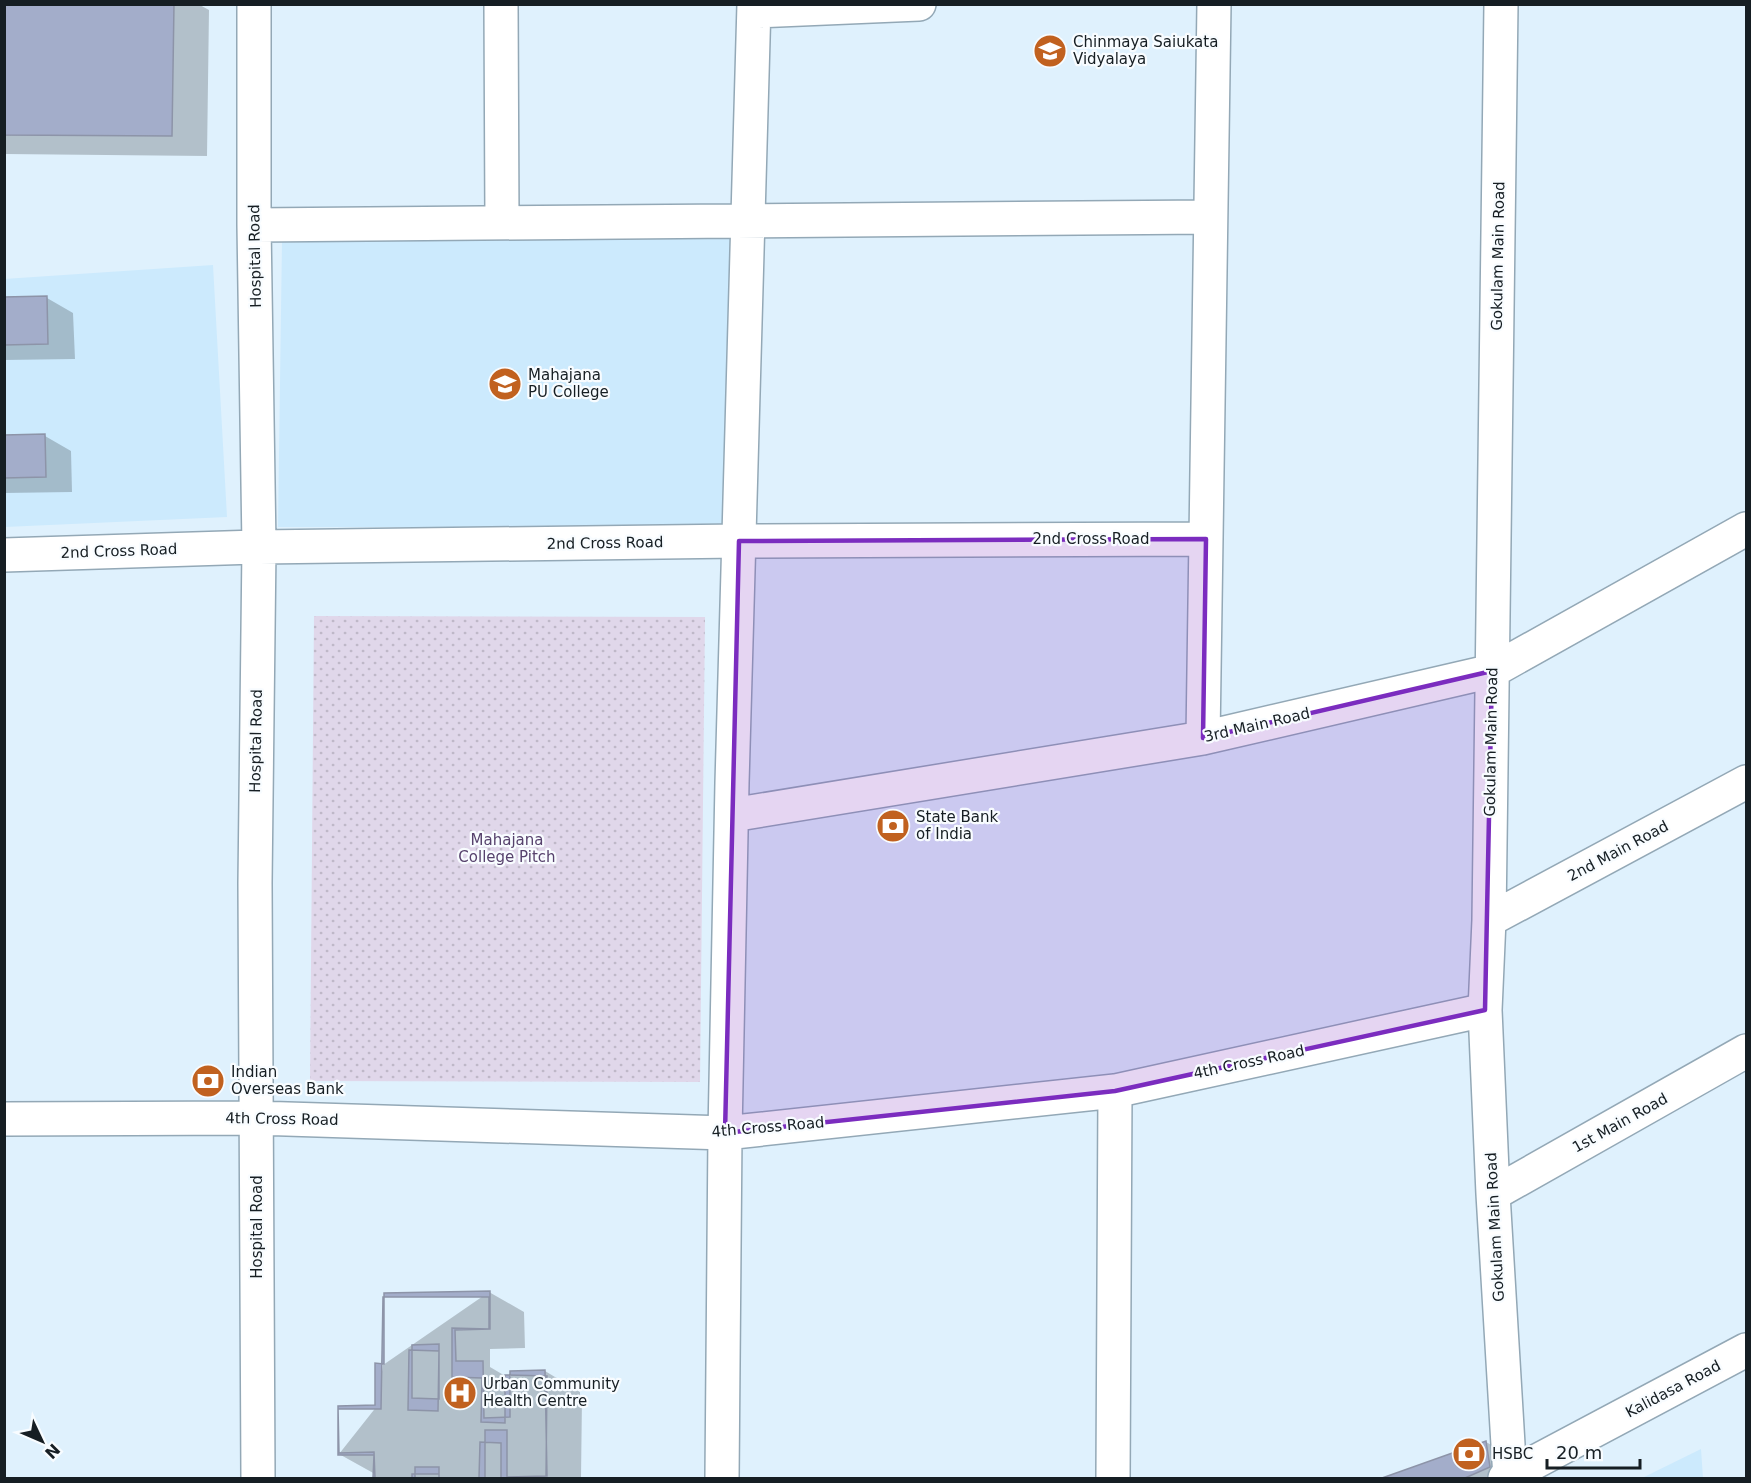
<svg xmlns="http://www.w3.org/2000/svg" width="1751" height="1483" font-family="'DejaVu Sans',sans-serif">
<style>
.built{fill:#cceafd}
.grass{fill:url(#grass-dots)}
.shadow{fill:#0003}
.building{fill:#a3adca;stroke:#8d94a8;stroke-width:1.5;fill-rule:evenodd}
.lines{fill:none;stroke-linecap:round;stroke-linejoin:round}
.street-casing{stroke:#93a8b6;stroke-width:36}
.secondary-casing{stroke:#93a8b6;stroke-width:36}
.street{stroke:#fff;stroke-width:33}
.secondary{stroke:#fff;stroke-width:33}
.marked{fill:#7b2cbf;fill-opacity:0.2;stroke:#7b2cbf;stroke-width:4.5;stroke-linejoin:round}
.labels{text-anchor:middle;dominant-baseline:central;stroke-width:4.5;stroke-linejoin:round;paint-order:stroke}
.poi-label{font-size:15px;fill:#161e23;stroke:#f8fcff;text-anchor:start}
.street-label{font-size:15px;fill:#161e23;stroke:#f8fcff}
.park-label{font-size:15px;fill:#57426d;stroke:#f8fcff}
</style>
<defs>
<pattern id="grass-dots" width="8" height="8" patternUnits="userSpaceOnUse" patternTransform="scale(1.5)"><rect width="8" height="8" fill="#e0d7ea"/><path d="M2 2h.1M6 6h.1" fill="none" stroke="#bfb8c8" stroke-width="1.8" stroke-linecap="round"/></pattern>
</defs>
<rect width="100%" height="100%" fill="#dff1fd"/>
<path class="built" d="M 733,233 L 726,527 L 278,527 L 282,241 Z
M 213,265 L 227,517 L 5,527 L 4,279 Z
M 1701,1449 L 1703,1478 L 1642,1478 Z"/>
<path class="grass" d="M 314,616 L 705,617 L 700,1082 L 310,1081 Z"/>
<path class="shadow" d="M 4,4 L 198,4 L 209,10 L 207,156 L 4,154 Z
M 47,298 L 73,313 L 75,359 L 4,360 L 4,299 Z
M 45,436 L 71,451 L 72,492 L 4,493 L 4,437 Z
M 489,1292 L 524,1312 L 525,1348 L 490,1349 L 490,1367 L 507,1377 L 511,1377 L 511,1372 L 545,1371 L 580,1392 L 580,1397 L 582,1398 L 581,1478 L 375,1478 L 375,1474 L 339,1454 L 377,1406 L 383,1365 Z
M 1486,1442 L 1504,1452 L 1505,1478 L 1386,1478 Z"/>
<path class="building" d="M 4,4 L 174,4 L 172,136 L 4,135 Z
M 47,296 L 48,344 L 4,345 L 4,297 Z
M 45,434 L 46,477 L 4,478 L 4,435 Z
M 490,1291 L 490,1329 L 455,1330 L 456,1361 L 483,1361 L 484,1418 L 510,1417 L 510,1371 L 545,1370 L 547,1476 L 507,1477 L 507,1430 L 485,1430 L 485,1478 L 439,1478 L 439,1467 L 415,1467 L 415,1478 L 375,1478 L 374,1452 L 339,1453 L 338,1406 L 375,1405 L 375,1363 L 384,1364 L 384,1293 ZM 439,1344 L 439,1399 L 412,1398 L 412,1345 Z
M 383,1297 L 489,1297 L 489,1329 L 452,1328 L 452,1377 L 482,1378 L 481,1422 L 505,1423 L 505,1375 L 547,1376 L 546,1478 L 501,1478 L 501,1443 L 480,1442 L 479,1478 L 439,1478 L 439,1474 L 412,1474 L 412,1478 L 373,1478 L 374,1455 L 338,1455 L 338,1409 L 381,1409 ZM 409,1350 L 439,1351 L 438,1411 L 408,1410 Z
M 1486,1441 L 1490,1467 L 1465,1478 L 1382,1478 Z"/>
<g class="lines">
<defs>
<path id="street" d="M 254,4 L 254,225 L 259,547 L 255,883 L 258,1478
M 501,4 L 502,223
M 1501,4 L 1489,920 L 1485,1010 L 1493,1194 L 1510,1478
M 754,11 L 919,4
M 254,225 L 1210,217
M 4,555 L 259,547 L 739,541 L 1206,539
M 1203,738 L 1214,4
M 732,815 L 1203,738 L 1492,671 L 1746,529
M 1489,920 L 1746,782
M 4,1119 L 256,1118 L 725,1133 L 1115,1091 L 1485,1010
M 1493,1194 L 1746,1051
M 722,1478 L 725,1133 L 732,783 L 754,4
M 1113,1478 L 1115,1091"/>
<path id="secondary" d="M 1505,1478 L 1746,1350"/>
</defs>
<use href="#street" class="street-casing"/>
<use href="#secondary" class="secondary-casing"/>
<use href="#street" class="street"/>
<use href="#secondary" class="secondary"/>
</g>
<path class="marked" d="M 1206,539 L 1203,738 L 1492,671 L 1485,1010 L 1115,1091 L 725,1133 L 739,541 Z"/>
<defs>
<symbol id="school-disc" viewBox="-11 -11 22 22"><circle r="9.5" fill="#c1611f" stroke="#f8fcff"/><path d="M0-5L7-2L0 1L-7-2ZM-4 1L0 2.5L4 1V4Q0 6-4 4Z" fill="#fff"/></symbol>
<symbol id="university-disc" viewBox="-11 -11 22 22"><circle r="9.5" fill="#c1611f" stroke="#f8fcff"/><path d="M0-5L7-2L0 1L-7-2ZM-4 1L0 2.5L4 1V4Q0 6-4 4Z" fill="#fff"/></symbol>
<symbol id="bank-disc" viewBox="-11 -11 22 22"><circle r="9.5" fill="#c1611f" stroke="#f8fcff"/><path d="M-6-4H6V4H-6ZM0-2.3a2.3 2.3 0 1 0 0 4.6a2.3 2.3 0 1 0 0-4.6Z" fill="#fff"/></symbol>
<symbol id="hospital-disc" viewBox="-11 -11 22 22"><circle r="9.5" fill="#c1611f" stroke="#f8fcff"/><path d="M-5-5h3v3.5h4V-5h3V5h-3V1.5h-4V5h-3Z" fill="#fff"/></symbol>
</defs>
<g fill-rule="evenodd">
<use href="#school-disc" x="1031" y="32" width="38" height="38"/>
<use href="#university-disc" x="486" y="365" width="38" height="38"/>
<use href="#bank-disc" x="874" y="807" width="38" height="38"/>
<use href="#bank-disc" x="189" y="1062" width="38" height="38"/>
<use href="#hospital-disc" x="441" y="1374" width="38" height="38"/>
<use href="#bank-disc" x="1450" y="1435" width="38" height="38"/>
</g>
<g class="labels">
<g class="poi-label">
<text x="1073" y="42">Chinmaya Saiukata<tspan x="1073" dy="17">Vidyalaya</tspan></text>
<text x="528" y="375">Mahajana<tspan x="528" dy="17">PU College</tspan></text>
<text x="916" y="817">State Bank<tspan x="916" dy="17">of India</tspan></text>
<text x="231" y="1072">Indian<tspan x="231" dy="17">Overseas Bank</tspan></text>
<text x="483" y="1384">Urban Community<tspan x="483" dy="17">Health Centre</tspan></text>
<text x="1492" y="1454">HSBC</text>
</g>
<g class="street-label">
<text transform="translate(255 256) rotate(-91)">Hospital Road</text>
<text transform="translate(1498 256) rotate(-89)">Gokulam Main Road</text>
<text x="1091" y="539">2nd Cross Road</text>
<text transform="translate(605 543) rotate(-1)">2nd Cross Road</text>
<text transform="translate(119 551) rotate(-2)">2nd Cross Road</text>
<text transform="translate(1257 725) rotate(-13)">3rd Main Road</text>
<text transform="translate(256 741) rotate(-89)">Hospital Road</text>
<text transform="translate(1491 742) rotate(-89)">Gokulam Main Road</text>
<text transform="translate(1618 851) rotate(-28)">2nd Main Road</text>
<text transform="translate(1249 1062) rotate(-12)">4th Cross Road</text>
<text transform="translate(282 1119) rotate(1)">4th Cross Road</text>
<text transform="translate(1620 1123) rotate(-29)">1st Main Road</text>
<text transform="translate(768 1127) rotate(-5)">4th Cross Road</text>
<text transform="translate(257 1227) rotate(-90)">Hospital Road</text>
<text transform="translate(1495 1227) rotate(-93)">Gokulam Main Road</text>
<text transform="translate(1673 1389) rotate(-28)">Kalidasa Road</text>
</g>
<g class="park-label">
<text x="507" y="840">Mahajana<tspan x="507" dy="17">College Pitch</tspan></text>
</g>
</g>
<rect width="1751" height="1483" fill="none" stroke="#161e23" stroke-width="12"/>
<g transform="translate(42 1441) rotate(134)" stroke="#f8fcff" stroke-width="4.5" paint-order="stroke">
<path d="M0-4.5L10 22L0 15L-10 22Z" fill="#161e23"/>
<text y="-9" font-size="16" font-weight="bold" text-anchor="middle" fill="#161e23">N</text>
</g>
<path d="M1547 1459v9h93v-9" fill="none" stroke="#161e23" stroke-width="3"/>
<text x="1556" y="1459" font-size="18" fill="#161e23" stroke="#f8fcff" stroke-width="4.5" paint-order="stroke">20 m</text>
</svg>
